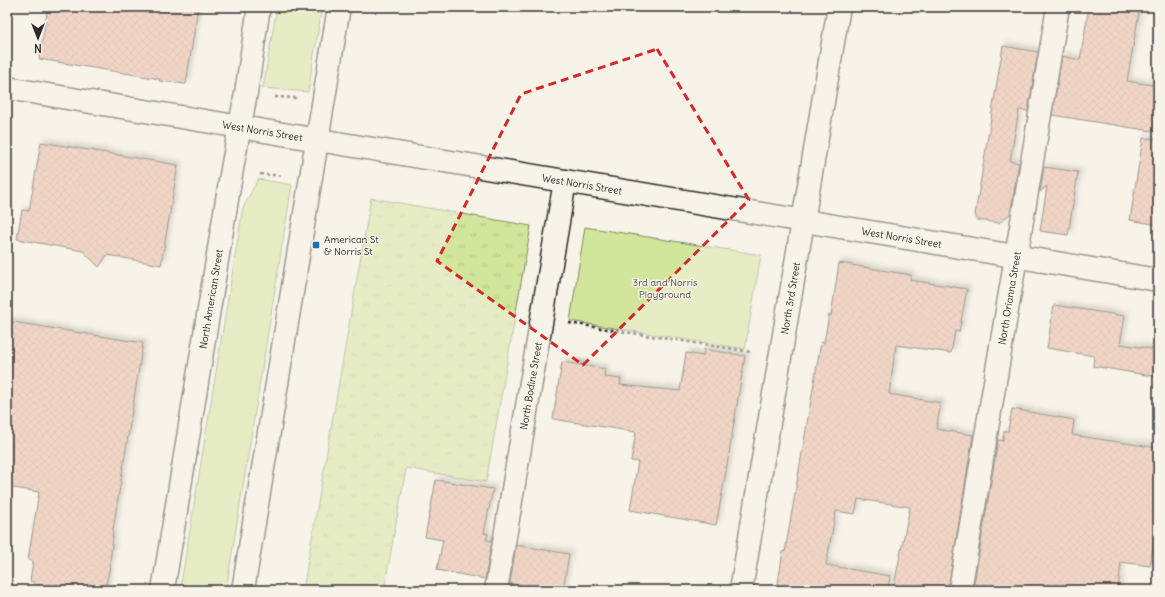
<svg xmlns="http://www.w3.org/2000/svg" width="1165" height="597" font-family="Delius,sans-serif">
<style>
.grass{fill:url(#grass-tufts);stroke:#7e8863}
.green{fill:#d1e69b;stroke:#7e8863}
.building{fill:url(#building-cross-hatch);stroke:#2b2b2b;filter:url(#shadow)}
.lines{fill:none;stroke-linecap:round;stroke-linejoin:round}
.minor-casing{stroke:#2b2b2b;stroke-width:25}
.path{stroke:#2b2b2b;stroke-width:2.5;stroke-dasharray:3 3;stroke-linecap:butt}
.minor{stroke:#f7f3e8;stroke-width:22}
.marked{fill:none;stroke:#d62828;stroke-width:3;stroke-dasharray:8 5;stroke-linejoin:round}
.poi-dot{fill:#1f6fb2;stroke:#f7f3e8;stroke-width:1.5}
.labels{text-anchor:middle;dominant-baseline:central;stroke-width:3;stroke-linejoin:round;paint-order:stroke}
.street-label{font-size:10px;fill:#2b2b2b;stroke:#f7f3e8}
.poi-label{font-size:10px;fill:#2b2b2b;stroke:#f7f3e8;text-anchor:start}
.park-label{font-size:10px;fill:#4c5041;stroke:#f7f3e8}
</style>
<defs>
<pattern id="grass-tufts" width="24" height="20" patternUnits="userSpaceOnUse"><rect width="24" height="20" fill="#d1e69b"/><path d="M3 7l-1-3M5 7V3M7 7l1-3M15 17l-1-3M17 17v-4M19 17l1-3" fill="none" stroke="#b4c586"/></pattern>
<pattern id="building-cross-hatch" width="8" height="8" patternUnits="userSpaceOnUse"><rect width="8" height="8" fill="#e8b29c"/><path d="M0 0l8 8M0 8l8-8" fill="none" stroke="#c79987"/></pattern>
<filter id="shadow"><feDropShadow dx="3.5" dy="-3.5" stdDeviation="2" flood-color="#0004"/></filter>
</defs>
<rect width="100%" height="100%" fill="#f7f3e8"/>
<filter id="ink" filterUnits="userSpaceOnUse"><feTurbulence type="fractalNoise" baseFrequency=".025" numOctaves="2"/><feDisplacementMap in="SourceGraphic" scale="8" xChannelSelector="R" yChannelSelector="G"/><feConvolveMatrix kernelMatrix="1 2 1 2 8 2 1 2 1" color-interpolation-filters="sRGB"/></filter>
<g filter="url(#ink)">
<path class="grass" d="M 371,198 L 531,226 L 486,482 L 406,468 L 384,590 L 303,590 Z"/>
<path class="green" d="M 277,7 L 322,7 L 308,92 L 263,88 Z
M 258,179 L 292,185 L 226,590 L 180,590 L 243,208 Z
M 585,227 L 761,255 L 745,349 L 570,321 Z"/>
<path class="building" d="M 48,7 L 198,7 L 186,84 L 159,81 L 160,79 L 39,59 Z
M 1089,7 L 1140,7 L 1127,81 L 1158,86 L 1158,132 L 1052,115 L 1062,56 L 1080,60 Z
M 1003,46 L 1038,52 L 1028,111 L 1019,110 L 1010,161 L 1019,163 L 1010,214 L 999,223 L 976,220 L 976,216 L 975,215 Z
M 1143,138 L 1158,139 L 1158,225 L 1130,220 Z
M 41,142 L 178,165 L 161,265 L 107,255 L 99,267 L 83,251 L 17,239 L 22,210 L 29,211 Z
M 1044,167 L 1078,172 L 1068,235 L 1040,231 L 1047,186 L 1040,192 Z
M 839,263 L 911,275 L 910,280 L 967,289 L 959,332 L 955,331 L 951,353 L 896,345 L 889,394 L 941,403 L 936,429 L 973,435 L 948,590 L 893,590 L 910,507 L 858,499 L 855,514 L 836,511 L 826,565 L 890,576 L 888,590 L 777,590 L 783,551 L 785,552 L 821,342 L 824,343 L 829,315 L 831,316 Z
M 1054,305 L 1125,316 L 1120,344 L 1158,350 L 1158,377 L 1093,366 L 1094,356 L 1047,348 Z
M 7,321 L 143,343 L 112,536 L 113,536 L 109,571 L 105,590 L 46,590 L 33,587 L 34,582 L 30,581 L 33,561 L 28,560 L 39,492 L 7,487 Z
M 704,349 L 745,356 L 725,477 L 716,525 L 630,510 L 638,462 L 631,461 L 636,432 L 553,419 L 562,362 L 605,369 L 604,377 L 621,379 L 620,385 L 680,391 L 686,353 L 703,356 Z
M 1012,409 L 1074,420 L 1072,435 L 1158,448 L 1158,513 L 1150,566 L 1121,562 L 1118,590 L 973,590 L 998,440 L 1003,441 L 1004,431 L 1008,431 Z
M 436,480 L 493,489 L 484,533 L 488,534 L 486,540 L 492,541 L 485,579 L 437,570 L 443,540 L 425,537 Z
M 516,545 L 569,554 L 563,590 L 521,590 L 522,586 L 510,583 Z"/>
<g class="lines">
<defs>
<g id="minor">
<path id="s1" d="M 7,88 L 1158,280"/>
<path id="s2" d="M 163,590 L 232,169 L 246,93 L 259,7"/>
<path d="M 243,590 L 339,7"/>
<path id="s3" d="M 496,590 L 565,181"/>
<path id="s4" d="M 741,590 L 839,7"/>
<path id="s5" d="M 960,590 L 1058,7"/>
</g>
</defs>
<use href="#minor" class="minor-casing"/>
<path class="path" d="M 275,97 L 296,98
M 260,174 L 283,176
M 569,323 L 752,352"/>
<use href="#minor" class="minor"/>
</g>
</g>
<path d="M0 0H1165V597H0ZM 657,49 L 749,200 L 583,365 L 437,261 L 521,94 Z" fill="#f7f3e8" fill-opacity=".55" fill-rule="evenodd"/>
<path class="marked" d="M 657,49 L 749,200 L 583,365 L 437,261 L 521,94 Z"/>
<rect class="poi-dot" x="312" y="241" width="8" height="8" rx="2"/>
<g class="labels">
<g class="street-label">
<text stroke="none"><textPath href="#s1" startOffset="259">West Norris Street</textPath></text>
<text stroke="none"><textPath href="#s1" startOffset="583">West Norris Street</textPath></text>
<text stroke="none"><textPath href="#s1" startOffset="907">West Norris Street</textPath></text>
<text stroke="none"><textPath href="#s2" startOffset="295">North American Street</textPath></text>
<text stroke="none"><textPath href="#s5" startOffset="296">North Orianna Street</textPath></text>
<text stroke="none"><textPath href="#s4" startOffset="296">North 3rd Street</textPath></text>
<text stroke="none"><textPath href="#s3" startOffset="207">North Bodine Street</textPath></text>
</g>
<g class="poi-label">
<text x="324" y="239">American St<tspan x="324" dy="12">&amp; Norris St</tspan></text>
</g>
<g class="park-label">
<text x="665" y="282">3rd and Norris<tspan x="665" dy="12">Playground</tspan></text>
</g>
</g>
<rect width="1165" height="597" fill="none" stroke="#f7f3e8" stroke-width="24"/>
<rect x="12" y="12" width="1141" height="573" fill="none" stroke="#2b2b2b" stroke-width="1.5" filter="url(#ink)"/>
<g transform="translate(38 38) rotate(180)" stroke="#f7f3e8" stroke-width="3" paint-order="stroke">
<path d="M0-3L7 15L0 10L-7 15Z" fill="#2b2b2b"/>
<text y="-6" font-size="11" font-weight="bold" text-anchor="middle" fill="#2b2b2b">N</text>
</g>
</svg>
